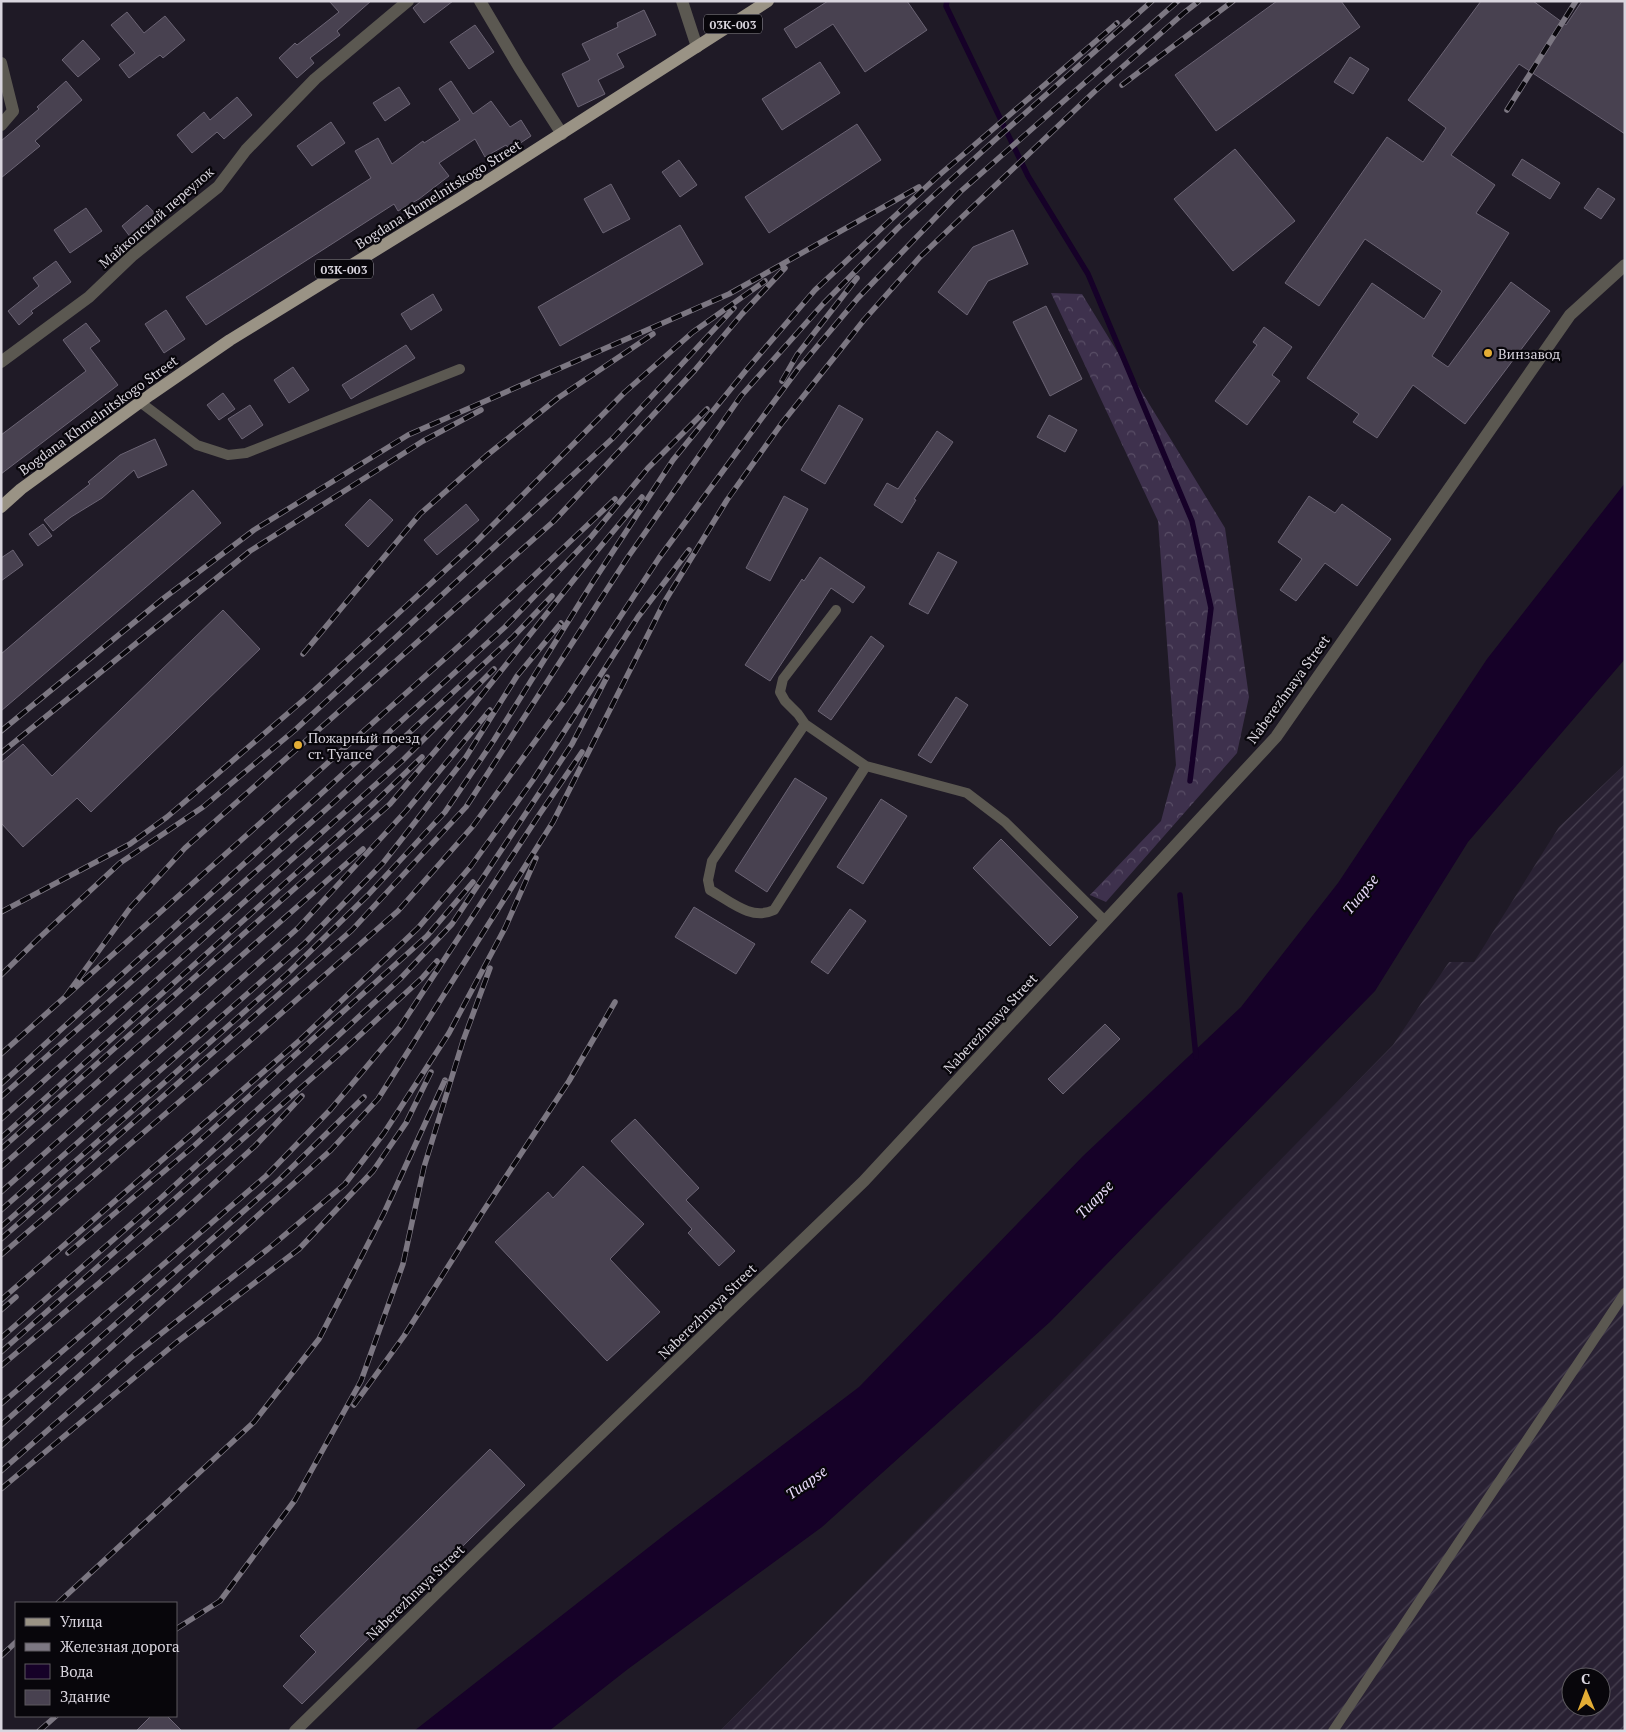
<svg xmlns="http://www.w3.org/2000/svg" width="1626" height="1732" font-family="'PT Serif',serif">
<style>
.industrial{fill:url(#industrial-furrows);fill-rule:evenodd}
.forest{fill:url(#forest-crowns)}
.water{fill:#160128}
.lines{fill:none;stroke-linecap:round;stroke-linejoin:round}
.stream{stroke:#160128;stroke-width:5.5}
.building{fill:#484150;stroke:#6b6474}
.service{stroke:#5b5851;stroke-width:10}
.minor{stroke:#5b5851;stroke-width:12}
.primary{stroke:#9a9385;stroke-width:12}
.rail-casing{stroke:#7c7782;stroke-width:5.5}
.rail{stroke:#08060b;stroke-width:4;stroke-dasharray:11;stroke-linecap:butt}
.poi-dot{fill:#e4ad35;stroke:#08060b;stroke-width:2}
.labels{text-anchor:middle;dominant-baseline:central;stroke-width:4.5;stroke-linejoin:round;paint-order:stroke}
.shield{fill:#08060b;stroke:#9a979f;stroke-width:1}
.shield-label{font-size:12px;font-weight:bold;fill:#d9d5de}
.street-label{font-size:14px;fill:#d9d5de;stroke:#08060b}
.poi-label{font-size:14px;fill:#d9d5de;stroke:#08060b;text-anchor:start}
.water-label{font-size:15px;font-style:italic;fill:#e9dbfa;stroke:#08060b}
</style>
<defs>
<pattern id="industrial-furrows" width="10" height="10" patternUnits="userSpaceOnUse" patternTransform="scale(1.25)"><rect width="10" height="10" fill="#292133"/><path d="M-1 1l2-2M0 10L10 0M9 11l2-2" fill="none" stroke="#474050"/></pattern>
<pattern id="forest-crowns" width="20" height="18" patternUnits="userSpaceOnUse" patternTransform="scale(1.25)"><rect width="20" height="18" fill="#3e314d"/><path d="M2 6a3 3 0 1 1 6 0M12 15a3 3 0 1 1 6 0" fill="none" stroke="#594e66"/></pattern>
</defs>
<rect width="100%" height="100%" fill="#1f1a26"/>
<path class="industrial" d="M 1625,764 L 1625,1731 L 720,1731 L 1393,1045 L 1449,962 L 1474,962 L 1559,827 ZM 1571,1677 L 1601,1677 L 1601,1707 L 1571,1707 Z"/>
<path class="forest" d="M 1051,293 L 1082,294 L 1225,528 L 1249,697 L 1237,753 L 1106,902 L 1090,895 L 1161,821 L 1176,765 L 1158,521 Z"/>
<path class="water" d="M 1625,483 L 1625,659 L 1468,842 L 1375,991 L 1050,1322 L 822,1527 L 628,1669 L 549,1731 L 414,1731 L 672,1529 L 859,1387 L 1083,1156 L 1241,1007 L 1338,883 L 1487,659 Z"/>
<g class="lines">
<path class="stream" d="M 947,1 L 946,6 L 1028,176 L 1088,274 L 1192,521 L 1211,608 L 1190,781
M 1180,895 L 1196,1057"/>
</g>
<path class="building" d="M 329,1 L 371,1 L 337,31 L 340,35 L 310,58 L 314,63 L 297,78 L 279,58 L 295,43 L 297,45 L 339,12 Z
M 421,1 L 453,1 L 424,23 L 413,8 Z
M 828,1 L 907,1 L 927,30 L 865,72 L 833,24 L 796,48 L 784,29 Z
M 1277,1 L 1341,1 L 1360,27 L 1216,131 L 1175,75 Z
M 1481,1 L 1533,1 L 1566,25 L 1582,1 L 1625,1 L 1625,134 L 1519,64 L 1451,155 L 1495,185 L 1476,213 L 1509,233 L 1432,356 L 1448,367 L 1511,282 L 1550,311 L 1465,424 L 1413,385 L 1377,438 L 1353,422 L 1359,414 L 1307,378 L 1372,283 L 1424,319 L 1442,291 L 1365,239 L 1319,306 L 1285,283 L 1387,137 L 1423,162 L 1446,128 L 1408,100 Z
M 644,10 L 656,35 L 617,54 L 624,67 L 598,80 L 605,94 L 578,107 L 562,74 L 590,60 L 582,44 L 618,27 L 617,23 Z
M 127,12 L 144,33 L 165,16 L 185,40 L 163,58 L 160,55 L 129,78 L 119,65 L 135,53 L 111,25 Z
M 475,25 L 494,52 L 469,69 L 450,42 Z
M 83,40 L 100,59 L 78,77 L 62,60 Z
M 1350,57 L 1369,69 L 1353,94 L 1334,82 Z
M 820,62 L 840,93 L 782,130 L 762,99 Z
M 66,81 L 82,100 L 35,141 L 40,146 L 1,178 L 1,141 L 39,109 L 37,107 Z
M 451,81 L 473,114 L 491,101 L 510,127 L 521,120 L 531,136 L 510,150 L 506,145 L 485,157 L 475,139 L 439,163 L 449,176 L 419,199 L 398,211 L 394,204 L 206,325 L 186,297 L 371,178 L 355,151 L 378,138 L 392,164 L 423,141 L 424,143 L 460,120 L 439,89 Z
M 399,87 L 410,104 L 385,121 L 373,103 Z
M 237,97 L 252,115 L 224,139 L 217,132 L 192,153 L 177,135 L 204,112 L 210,120 Z
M 331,122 L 345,143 L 312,166 L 297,146 Z
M 857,124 L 881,160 L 769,233 L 745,197 Z
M 1235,149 L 1295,221 L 1233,271 L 1174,199 Z
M 1522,159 L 1560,183 L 1550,199 L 1512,175 Z
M 679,160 L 697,185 L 680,197 L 662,172 Z
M 611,184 L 630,219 L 603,233 L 584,199 Z
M 1598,188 L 1615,199 L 1601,219 L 1584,208 Z
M 147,205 L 162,221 L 134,242 L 122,226 Z
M 86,208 L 102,231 L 70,253 L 54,230 Z
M 680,225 L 703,264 L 560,346 L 538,307 Z
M 1013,230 L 1028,264 L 988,281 L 967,315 L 938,292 L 973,247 Z
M 56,261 L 71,282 L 31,311 L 33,313 L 19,325 L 8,311 L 39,286 L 33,278 Z
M 433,294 L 442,310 L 411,330 L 401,314 Z
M 1046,306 L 1082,379 L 1050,396 L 1013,322 Z
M 166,310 L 185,339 L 164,353 L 145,324 Z
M 86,323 L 100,341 L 90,348 L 118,385 L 1,474 L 1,435 L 86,371 L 63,340 Z
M 1264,327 L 1292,347 L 1272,375 L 1280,381 L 1247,425 L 1215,401 L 1257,345 L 1253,342 Z
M 406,345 L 415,358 L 351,399 L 342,385 Z
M 293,367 L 309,390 L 289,403 L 274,380 Z
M 223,393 L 235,409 L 219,420 L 207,405 Z
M 250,405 L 263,425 L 242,439 L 228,419 Z
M 839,405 L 863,419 L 825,484 L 801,470 Z
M 1049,415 L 1077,430 L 1065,452 L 1037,437 Z
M 937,431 L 953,442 L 914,499 L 916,500 L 902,523 L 874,505 L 887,483 L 898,489 Z
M 155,439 L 167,465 L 138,478 L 134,470 L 102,498 L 71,517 L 53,531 L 44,520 L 90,484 L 88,482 L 120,455 Z
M 193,490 L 221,523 L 1,711 L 1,654 Z
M 784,496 L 808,509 L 770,581 L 746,568 Z
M 1309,496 L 1335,513 L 1342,504 L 1391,539 L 1357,586 L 1325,563 L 1296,601 L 1280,590 L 1302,559 L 1278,542 Z
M 370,499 L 393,520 L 368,547 L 345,525 Z
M 466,504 L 479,520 L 437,555 L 424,540 Z
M 43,524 L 52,536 L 38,546 L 29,534 Z
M 13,550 L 23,565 L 1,581 L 1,558 Z
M 938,552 L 957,562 L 928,614 L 909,604 Z
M 820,557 L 865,587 L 853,603 L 831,588 L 770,681 L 745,665 L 802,579 L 804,581 Z
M 223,610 L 260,649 L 91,812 L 77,798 L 23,847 L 1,823 L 1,763 L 23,744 L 52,776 Z
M 871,636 L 884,646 L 831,720 L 818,711 Z
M 956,697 L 968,705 L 931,763 L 918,755 Z
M 795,778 L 827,798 L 767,892 L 735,871 Z
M 881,799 L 907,816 L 863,884 L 837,867 Z
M 1001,839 L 1078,917 L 1050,946 L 973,868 Z
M 694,907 L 755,944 L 736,974 L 675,937 Z
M 850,909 L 866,921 L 828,974 L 811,962 Z
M 1105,1024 L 1120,1039 L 1063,1094 L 1048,1079 Z
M 635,1119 L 699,1188 L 686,1200 L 735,1251 L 719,1266 L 688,1233 L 692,1229 L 611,1141 Z
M 583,1166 L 644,1224 L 610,1259 L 660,1312 L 607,1361 L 495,1242 L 548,1192 L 553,1198 Z
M 490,1449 L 525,1485 L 302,1704 L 283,1686 L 316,1652 L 300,1636 Z
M 151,1716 L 167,1716 L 182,1731 L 136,1731 Z"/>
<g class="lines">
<path class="service" d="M 140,402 L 197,445 L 228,455 L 246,453 L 460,369
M 836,610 L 783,679 L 780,692 L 785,701 L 798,714 L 805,724 L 866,766 L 967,793 L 1005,822 L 1105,921
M 805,724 L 712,861 L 708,880 L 710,890 C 730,901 751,921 774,910 L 866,766
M 1333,1731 L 1625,1293"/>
<path class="minor" d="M 480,1 L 519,67 L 562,134
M 682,1 L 697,47
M 1,63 L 13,111 L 1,125
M 1,362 L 89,297 L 133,255 L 218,187 L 246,150 L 315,79 L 408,1
M 295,1731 L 510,1521 L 864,1181 L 1276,737 L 1570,315 L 1625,265"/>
<path class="primary" d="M 1,507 L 21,489 L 150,395 L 230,340 L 462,197 L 768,1"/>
<defs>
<path id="rail" d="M 1122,85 L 1233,1
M 1507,110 L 1576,1
M 782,381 L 797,355 L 857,278
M 303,654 L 420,514 L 486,456 L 558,398 L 653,334
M 1,731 L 164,598 L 254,530 L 408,435 L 729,294 L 919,187
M 1,753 L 250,551 L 423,441 L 481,410
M 1,912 L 130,844 L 167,817 L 307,697 L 475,543 L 625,392 L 693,332 L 765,281
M 1,975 L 38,939 L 120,863 L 203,807 L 295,730 L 613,438 L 734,308
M 65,997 L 130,908 L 185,848 L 554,521 L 695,370 L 742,314 L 785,268
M 1,1054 L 468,638 L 615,499
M 1,1084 L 505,627 L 591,537 L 648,468 L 707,409
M 1,1097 L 332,804 L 513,637 L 552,596
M 1,1119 L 402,761 L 494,669
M 1,1138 L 372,805 L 422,757
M 1,1149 L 390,804 L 465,716 L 596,552 L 642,497
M 1,1167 L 363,849
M 1,1192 L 298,928 L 406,811 L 490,710
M 1,1210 L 305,943 L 383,863 L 466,757 L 517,676 L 561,623
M 1,1227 L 287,974 L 368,895 L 445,812 L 494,740 L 591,585 L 673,460 L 747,369 L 815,290 L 937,177 L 1117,23
M 1,1239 L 352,930 L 466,807 L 628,557 L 741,396 L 823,304 L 898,228 L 996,139 L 1152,1
M 68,1253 L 194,1146 L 427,936 L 473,882
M 1,1255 L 221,1066 L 398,911 L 473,826 L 566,699 L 659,558 L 798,369 L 858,298 L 960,192 L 1178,1
M 1,1300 L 300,1040 L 418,928 L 471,866 L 533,780 L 638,617 L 689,550
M 1,1310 L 16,1297
M 1,1338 L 162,1197 L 400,979 L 452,924 L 572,744 L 607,677
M 1,1352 L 346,1048 L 422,978 L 437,961
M 1,1366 L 176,1218 L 255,1146 L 302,1096
M 1,1404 L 266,1176 L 331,1109 L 400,1027 L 539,815 L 582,752
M 354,1405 L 404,1336 L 482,1213 L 569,1081 L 615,1002
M 1,1425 L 279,1180 L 364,1097
M 1,1446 L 331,1150 L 378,1099 L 553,822 L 665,601 L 727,500 L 782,423 L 864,320 L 920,257 L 1094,92 L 1185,12 L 1199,1
M 1,1471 L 134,1355 L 268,1249 L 345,1184 L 384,1133 L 449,1033 L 505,928 L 536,858
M 1,1489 L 177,1342 L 299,1249 L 373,1171 L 406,1123 L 431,1072
M 58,1603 L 254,1422 L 319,1339 L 384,1213 L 445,1080
M 176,1629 L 220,1601 L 295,1500 L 361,1381 L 403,1264 L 424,1167 L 463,1041 L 490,968
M 1,1656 L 16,1642
M 39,1731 L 56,1716"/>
</defs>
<use href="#rail" class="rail-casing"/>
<use href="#rail" class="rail"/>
</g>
<g class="poi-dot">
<circle cx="1488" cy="353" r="5"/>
<circle cx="298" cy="745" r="5"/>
</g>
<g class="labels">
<g class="shield">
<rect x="704" y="14.5" width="58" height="19" rx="4"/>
<rect x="315" y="259.5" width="58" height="19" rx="4"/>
</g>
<g class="shield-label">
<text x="733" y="24">03К-003</text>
<text x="344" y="269">03К-003</text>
</g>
<g class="street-label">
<text transform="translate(438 194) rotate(-32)">Bogdana Khmelnitskogo Street</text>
<text transform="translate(156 217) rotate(-41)">Майкопский переулок</text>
<text transform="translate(98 415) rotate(-36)">Bogdana Khmelnitskogo Street</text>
<text transform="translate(1288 689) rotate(-54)">Naberezhnaya Street</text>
<text transform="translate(990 1023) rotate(-47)">Naberezhnaya Street</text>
<text transform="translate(707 1311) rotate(-44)">Naberezhnaya Street</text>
<text transform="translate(415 1592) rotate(-44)">Naberezhnaya Street</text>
</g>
<g class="poi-label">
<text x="1498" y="353">Винзавод</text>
<text x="308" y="737">Пожарный поезд<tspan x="308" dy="16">ст. Туапсе</tspan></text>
</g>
<g class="water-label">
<text transform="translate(1360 894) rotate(-51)">Tuapse</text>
<text transform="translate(1094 1199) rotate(-46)">Tuapse</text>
<text transform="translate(806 1482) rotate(-35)">Tuapse</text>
</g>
</g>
<rect width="1626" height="1732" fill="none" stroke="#d9d5de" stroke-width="5"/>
<rect x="15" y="1602" width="162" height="115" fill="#08060b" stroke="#5c595f"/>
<rect x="25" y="1618" width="25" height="8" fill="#9a9385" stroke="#5c595f"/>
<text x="60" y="1627" font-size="15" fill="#d9d5de">Улица</text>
<rect x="25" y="1643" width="25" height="8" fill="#7c7782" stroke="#5c595f"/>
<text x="60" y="1652" font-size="15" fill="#d9d5de">Железная дорога</text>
<rect x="25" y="1664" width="25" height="15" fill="#160128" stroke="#5c595f"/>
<text x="60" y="1677" font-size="15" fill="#d9d5de">Вода</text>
<rect x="25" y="1690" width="25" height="15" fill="#484150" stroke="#5c595f"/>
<text x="60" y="1702" font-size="15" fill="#d9d5de">Здание</text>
<g transform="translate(1586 1692) rotate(359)"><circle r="24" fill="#08060b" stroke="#5c595f"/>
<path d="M0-4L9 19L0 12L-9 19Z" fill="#e4ad35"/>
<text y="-8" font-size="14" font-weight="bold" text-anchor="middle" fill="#d9d5de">С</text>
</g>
</svg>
